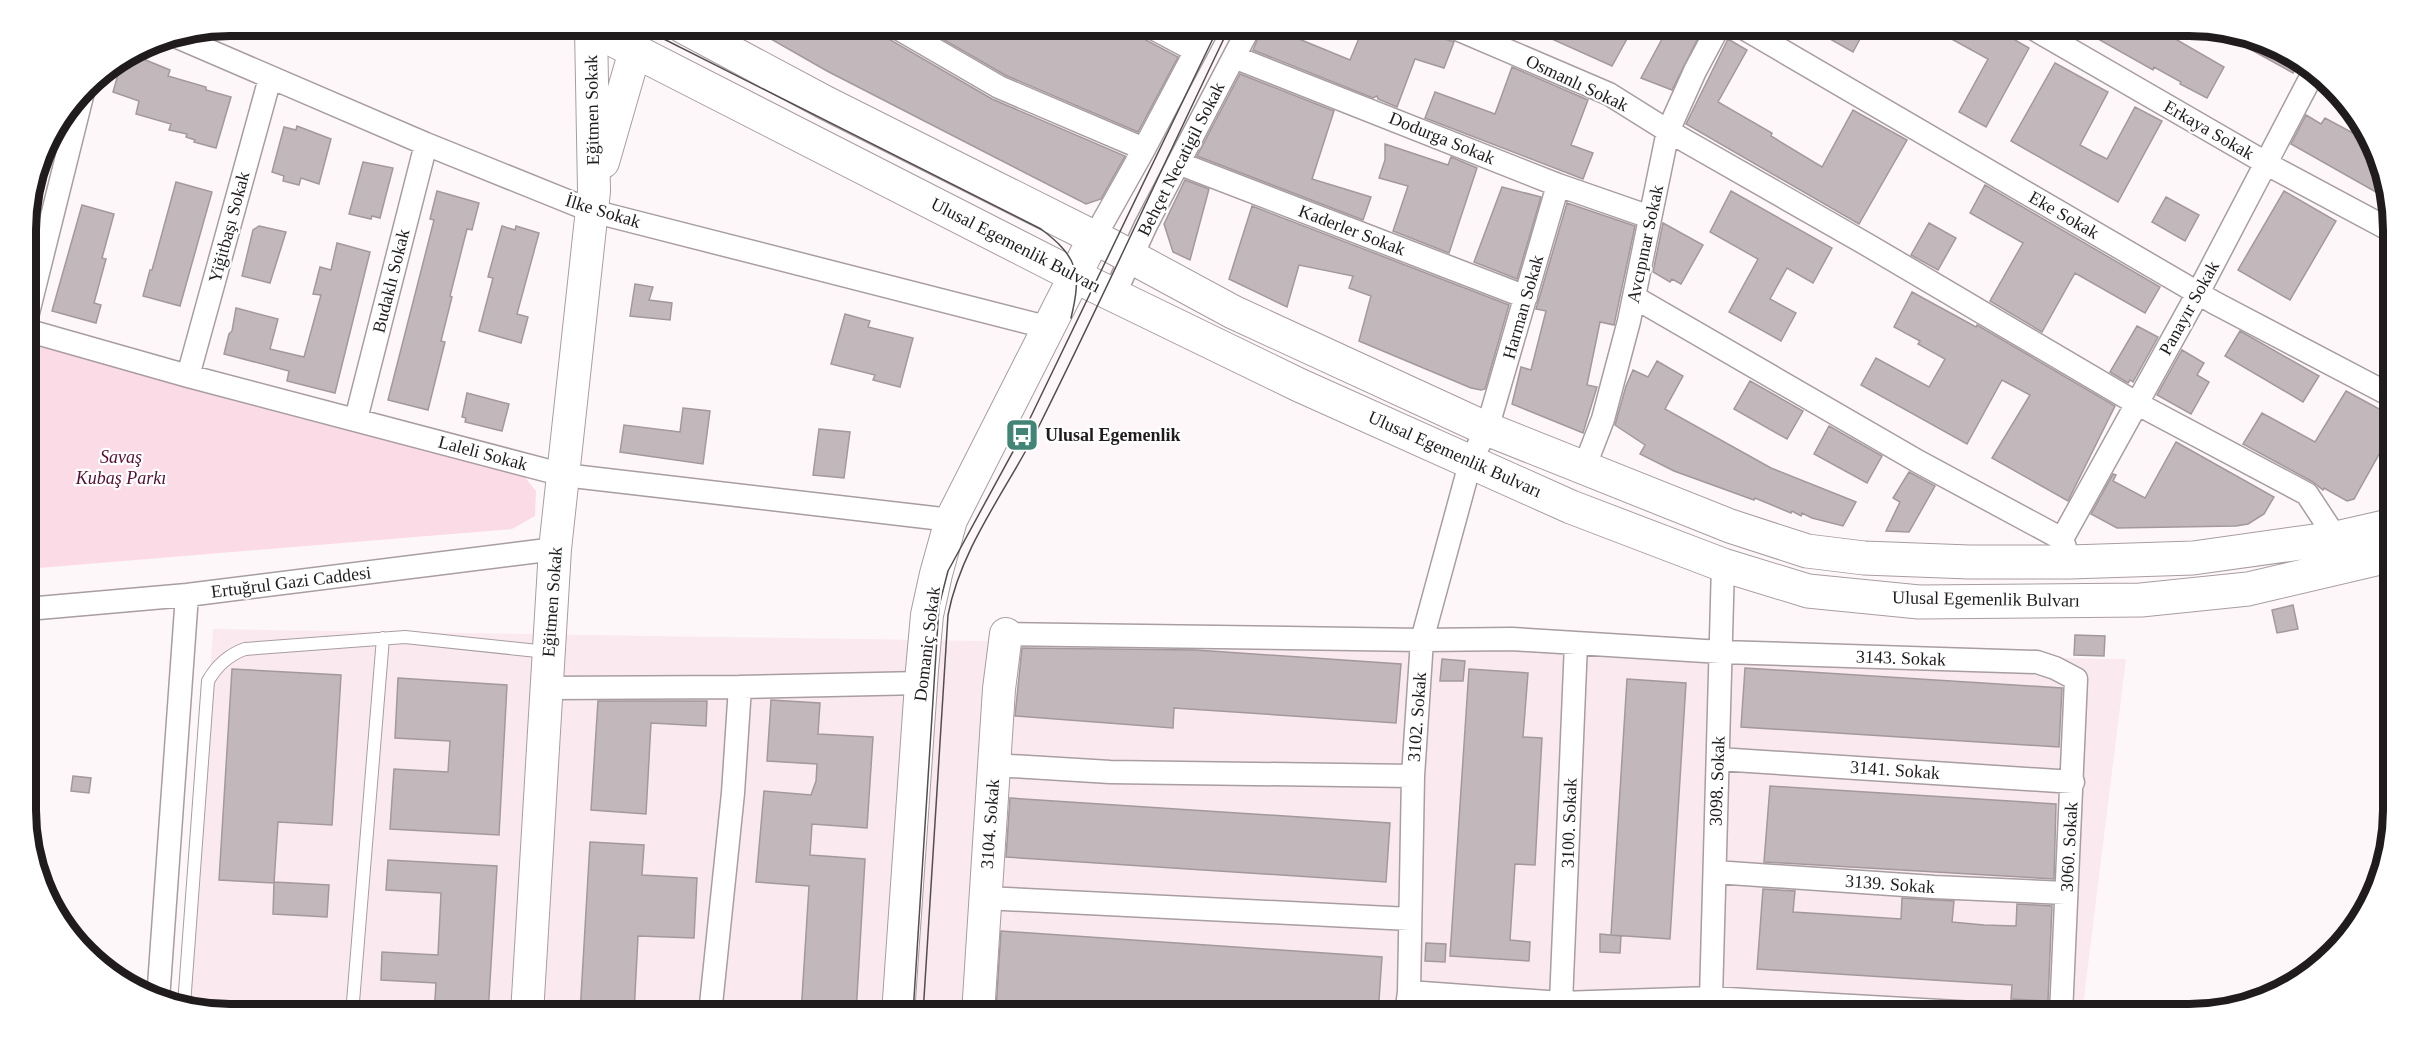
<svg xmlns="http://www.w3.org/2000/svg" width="2419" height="1040" font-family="'Times New Roman',serif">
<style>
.built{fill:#faeaef}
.green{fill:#fbdbe5}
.building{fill:#c2b7bb;stroke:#a3999c;stroke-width:1.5}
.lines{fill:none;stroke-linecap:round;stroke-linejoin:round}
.lane-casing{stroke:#a89da0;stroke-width:14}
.street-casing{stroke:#a89da0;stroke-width:25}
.secondary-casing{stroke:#a89da0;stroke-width:34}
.primary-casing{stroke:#a89da0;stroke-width:35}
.lane{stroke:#fff;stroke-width:12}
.street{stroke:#fff;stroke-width:22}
.secondary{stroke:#fff;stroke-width:32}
.primary{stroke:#fff;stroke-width:33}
.tram{stroke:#524d4f;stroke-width:1.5}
.labels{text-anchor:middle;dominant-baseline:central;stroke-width:4.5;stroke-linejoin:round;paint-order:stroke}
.street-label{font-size:18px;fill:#201c1e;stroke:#fff}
.poi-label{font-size:18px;font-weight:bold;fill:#201c1e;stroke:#fff;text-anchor:start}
.park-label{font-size:18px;font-style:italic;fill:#560d31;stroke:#fff}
.rim{fill:none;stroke:#201c1e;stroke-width:8}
</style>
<rect width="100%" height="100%" fill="#fef7f9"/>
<path class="built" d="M 213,629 L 2126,659 L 2082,1014 L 230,1014 L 188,1006 Z"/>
<path class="green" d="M 26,343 L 524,476 L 536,491 L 535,516 L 512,529 L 27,569 Z"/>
<path class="building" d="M 748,26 L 881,26 L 882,32 L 887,38 L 992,99 L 1125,156 L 1101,199 L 1086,204 L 827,71 Z
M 920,26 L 1136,26 L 1137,33 L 1142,38 L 1178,57 L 1138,132 L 1005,75 Z
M 1263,26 L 1285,26 L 1282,32 L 1350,60 L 1364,26 L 1429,26 L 1426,33 L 1454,42 L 1444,68 L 1415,59 L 1397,107 L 1378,99 L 1377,96 L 1373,98 L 1253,50 Z
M 1523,26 L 1634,26 L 1612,66 Z
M 1669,26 L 1704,26 L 1672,90 L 1641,78 Z
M 1807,26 L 1867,26 L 1853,52 Z
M 1928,26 L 1991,26 L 2029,48 L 1986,127 L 1959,112 L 1988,59 Z
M 2075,26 L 2153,26 L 2224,67 L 2207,98 L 2180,84 L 2181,82 L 2154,67 L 2153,70 Z
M 2229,33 L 2267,41 L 2299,65 L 2293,73 L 2228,37 Z
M 1728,39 L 1747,50 L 1718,102 L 1772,133 L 1771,136 L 1822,167 L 1853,110 L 1907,140 L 1859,224 L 1686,124 Z
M 131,54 L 170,70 L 168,76 L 206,87 L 206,90 L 231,97 L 216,148 L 194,142 L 195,140 L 186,137 L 187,134 L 169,130 L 171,124 L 136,114 L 139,101 L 113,92 L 122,60 Z
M 2055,63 L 2108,92 L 2080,145 L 2093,152 L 2107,159 L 2135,107 L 2162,121 L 2118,202 L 2011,141 Z
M 1512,67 L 1588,100 L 1571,145 L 1593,153 L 1583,179 L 1425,118 L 1435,92 L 1495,114 Z
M 1240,74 L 1334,111 L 1312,179 L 1371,197 L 1363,220 L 1197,156 Z
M 2306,115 L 2321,124 L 2325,118 L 2366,140 L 2390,200 L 2291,144 Z
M 297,126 L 331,139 L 319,184 L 301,178 L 299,185 L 283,181 L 284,176 L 272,172 L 284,127 L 296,130 Z
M 1385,144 L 1448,165 L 1451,157 L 1477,168 L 1449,253 L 1393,231 L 1408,186 L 1379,178 L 1385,160 Z
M 363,162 L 393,168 L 380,218 L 372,216 L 371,219 L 349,214 Z
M 1185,180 L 1209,189 L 1190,260 L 1173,252 L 1164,224 Z
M 176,182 L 212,192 L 180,306 L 143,296 L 150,270 L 152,270 Z
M 1985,185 L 2160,287 L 2145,313 L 2075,273 L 2042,332 L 1990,301 L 2023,243 L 1970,213 Z
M 1502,187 L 1541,197 L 1517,279 L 1474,262 Z
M 437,191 L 479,203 L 472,230 L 467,229 L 450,296 L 452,297 L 441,341 L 445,342 L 428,410 L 388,400 L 434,220 L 430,219 Z
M 1731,191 L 1832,248 L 1813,283 L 1787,268 L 1770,299 L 1796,313 L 1781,341 L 1729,312 L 1758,259 L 1710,232 Z
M 2284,191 L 2336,221 L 2290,300 L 2238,270 Z
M 2166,197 L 2199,215 L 2185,241 L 2152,222 Z
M 1567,203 L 1635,226 L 1614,325 L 1600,322 L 1587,385 L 1597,387 L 1583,433 L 1512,404 L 1521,367 L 1531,370 L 1546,311 L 1536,309 Z
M 82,205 L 114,214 L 102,258 L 106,259 L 94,303 L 101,305 L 96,323 L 52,311 Z
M 1252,206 L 1509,305 L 1485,389 L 1481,390 L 1471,388 L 1359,341 L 1371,296 L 1349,288 L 1353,276 L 1299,265 L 1287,307 L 1229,279 Z
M 1663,223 L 1703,245 L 1681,284 L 1672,279 L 1670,282 L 1653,272 Z
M 1929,223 L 1956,238 L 1938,270 L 1911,255 Z
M 259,226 L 286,232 L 270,283 L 242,276 L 253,230 Z
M 502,226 L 515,230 L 516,226 L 539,233 L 517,314 L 528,317 L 521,343 L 479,331 L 493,278 L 488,277 Z
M 337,243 L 370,252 L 335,393 L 287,381 L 289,371 L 224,354 L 229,334 L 232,331 L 236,308 L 278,319 L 270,349 L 304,357 L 321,295 L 313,294 L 320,267 L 331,270 Z
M 635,284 L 653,287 L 649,300 L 672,303 L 670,320 L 630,316 Z
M 1912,292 L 1976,327 L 1977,325 L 2115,406 L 2068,501 L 1992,458 L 2030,395 L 2002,380 L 1967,444 L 1861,385 L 1876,358 L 1929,387 L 1945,359 L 1918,344 L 1920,341 L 1894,327 Z
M 845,314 L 870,321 L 868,327 L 913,338 L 900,387 L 873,380 L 875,375 L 831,364 Z
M 2137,326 L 2158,337 L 2133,382 L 2130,380 L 2128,383 L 2110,372 Z
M 2240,331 L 2319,376 L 2303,402 L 2225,356 Z
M 2182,350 L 2204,363 L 2197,375 L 2209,382 L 2191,414 L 2157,395 Z
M 1657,361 L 1683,376 L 1665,409 L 1771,468 L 1856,502 L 1843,526 L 1812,518 L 1802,513 L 1801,516 L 1792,511 L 1791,513 L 1755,498 L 1754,500 L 1674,471 L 1640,454 L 1645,445 L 1615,425 L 1626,386 L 1633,370 L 1648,377 Z
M 1750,381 L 1803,411 L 1787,439 L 1734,409 Z
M 2346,391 L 2392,416 L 2392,431 L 2354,499 L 2347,501 L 2324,488 L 2323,490 L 2313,482 L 2243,444 L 2262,413 L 2315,442 Z
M 467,393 L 509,404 L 502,431 L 465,422 L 466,418 L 462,417 Z
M 683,408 L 710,411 L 703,464 L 620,452 L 624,425 L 680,432 Z
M 1829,426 L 1882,456 L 1867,483 L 1814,454 Z
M 819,429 L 850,432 L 844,478 L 813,475 Z
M 2176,442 L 2274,497 L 2264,514 L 2248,524 L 2236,526 L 2117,528 L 2091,514 L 2113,474 L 2116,475 L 2113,481 L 2145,498 Z
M 1909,472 L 1935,486 L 1909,532 L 1886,531 L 1900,502 L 1893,498 Z
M 2293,605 L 2298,629 L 2277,633 L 2272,610 Z
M 2075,635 L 2105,636 L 2104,656 L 2074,655 Z
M 1022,648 L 1196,650 L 1401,664 L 1396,723 L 1174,708 L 1173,728 L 1015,716 Z
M 1442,659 L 1465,661 L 1463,681 L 1440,681 Z
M 1745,668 L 2062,688 L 2059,747 L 1741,727 Z
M 232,669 L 341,675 L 332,825 L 278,822 L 274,883 L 219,880 Z
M 1469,669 L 1528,673 L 1523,737 L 1542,738 L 1535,865 L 1515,864 L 1510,940 L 1530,942 L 1529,961 L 1450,956 Z
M 398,678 L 507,685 L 499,835 L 390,829 L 394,769 L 448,772 L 450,741 L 395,738 Z
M 1627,679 L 1686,683 L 1670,939 L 1611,935 Z
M 771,700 L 820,703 L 818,734 L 873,737 L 867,828 L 812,824 L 810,855 L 865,859 L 856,1014 L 801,1014 L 809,886 L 756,882 L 764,791 L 811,795 L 816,781 L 817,764 L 767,761 Z
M 598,701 L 707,701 L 706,726 L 651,723 L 646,814 L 591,810 Z
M 73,776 L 91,778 L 89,793 L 71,791 Z
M 1770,786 L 2056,804 L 2054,879 L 1764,862 Z
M 1010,798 L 1390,823 L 1386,882 L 1006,857 Z
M 590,842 L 644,845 L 642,875 L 697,878 L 694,938 L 638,936 L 634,1014 L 580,1014 Z
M 388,860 L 497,866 L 488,1014 L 434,1014 L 436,983 L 381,980 L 382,952 L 438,955 L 441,893 L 386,890 Z
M 274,882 L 329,885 L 327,917 L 273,914 Z
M 1763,889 L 1795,891 L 1793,912 L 1825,914 L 1901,919 L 1902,898 L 1954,901 L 1952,922 L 1984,925 L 2016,926 L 2017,904 L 2052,906 L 2048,1001 L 2011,999 L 2012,985 L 1757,969 Z
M 1001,931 L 1382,957 L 1378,1014 L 1072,1014 L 996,1009 Z
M 1600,934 L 1621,936 L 1620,953 L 1600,952 Z
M 1426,943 L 1446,944 L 1445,962 L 1425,961 Z"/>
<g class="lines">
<defs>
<path id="lane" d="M 184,1005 L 208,681 C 217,665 228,655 245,649 L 405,637 L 547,652
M 352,1014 L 383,638"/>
<path id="street" d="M 894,26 L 999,87 L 1144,149
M 1149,26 L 1196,51
M 1450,26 L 1609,94 L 1668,131 L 1866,244 L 2136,403 L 2307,494 L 2336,538
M 1740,26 L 2215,303 L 2392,396
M 2029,26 L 2278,170 L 2392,231
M 175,36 L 426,144 L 592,211 L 1050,328
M 1234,57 L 1558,185 L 1650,217
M 1178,163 L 1526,297
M 1094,238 L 1144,149 L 1209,26
M 1114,295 L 1146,225 L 1250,26
M 1634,297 L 1919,462 L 2062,539 L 2067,553
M 26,321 L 83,92
M 26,330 L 188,376 L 564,475 L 951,520
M 188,376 L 270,78
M 356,419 L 426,144
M 1584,468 L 1603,419 L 1629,321 L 1668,131 L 1695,71 L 1719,26
M 2062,539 L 2198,293 L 2312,75
M 27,609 L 187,595 L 555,549
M 1006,634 L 1422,640 L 1512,639 L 1721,652 L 2037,662 L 2055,668 L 2076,679 L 2061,1014
M 740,687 L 921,683
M 546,688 L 740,687 L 733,793 L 710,1014
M 1718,759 L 2073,782
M 994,765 L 1110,772 L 1413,776
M 1715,872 L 1934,887 L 2066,893
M 985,898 L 1410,919
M 1409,992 L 1561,1003 L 1711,998 L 1993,1014
M 1711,998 L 1723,565
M 158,1000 L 187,595
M 1561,1003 L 1576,643
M 1406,1014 L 1409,992 L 1413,776 L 1422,640 L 1471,460 L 1487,429 L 1558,185"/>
<path id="secondary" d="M 603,162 L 635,51
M 527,1014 L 555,549 L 594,191 L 591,28
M 898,1014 L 922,670 L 927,615 L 936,574 L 951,520 L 1094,238
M 978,1014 L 999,689 L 1006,634"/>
<path id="primary" d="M 586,26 L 1093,285 L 1299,385 L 1571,507 L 1723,565 L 1808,591 L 1919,602 L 2141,600 L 2248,589 L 2393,555
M 682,26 L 826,103 L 1111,246 L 1233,312 L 1487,429 L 1730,526 L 1807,551 L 1864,558 L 1969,562 L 2070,562 L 2193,558 L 2336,538 L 2393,525"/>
</defs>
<use href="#lane" class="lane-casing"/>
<use href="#street" class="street-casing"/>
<use href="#secondary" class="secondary-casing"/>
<use href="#primary" class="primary-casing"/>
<use href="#lane" class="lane"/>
<use href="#street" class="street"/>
<use href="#secondary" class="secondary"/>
<use href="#primary" class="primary"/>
<path class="tram" d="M 638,26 L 1041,229 C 1078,257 1082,273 1071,318
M 913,1014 L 939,606 L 948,571 L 1022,435 L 1219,26
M 923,1014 L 948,615 C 961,548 1005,492 1036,432 C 1103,298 1165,161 1230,26"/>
</g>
<defs>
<symbol id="bus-square" viewBox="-11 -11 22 22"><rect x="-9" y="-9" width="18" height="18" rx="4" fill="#428475" stroke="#fff"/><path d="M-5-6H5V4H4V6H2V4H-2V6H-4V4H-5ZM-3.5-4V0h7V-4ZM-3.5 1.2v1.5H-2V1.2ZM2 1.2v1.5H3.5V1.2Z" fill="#fff"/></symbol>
</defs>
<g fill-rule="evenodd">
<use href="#bus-square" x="1003" y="416" width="38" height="38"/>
</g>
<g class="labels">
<g class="street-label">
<text transform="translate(1577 83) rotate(25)">Osmanlı Sokak</text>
<text transform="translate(592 110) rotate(-91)">Eğitmen Sokak</text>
<text transform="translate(2209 130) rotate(30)">Erkaya Sokak</text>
<text transform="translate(1442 138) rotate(22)">Dodurga Sokak</text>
<text transform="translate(1181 159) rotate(-63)">Behçet Necatigil Sokak</text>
<text transform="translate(603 211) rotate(17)">İlke Sokak</text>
<text transform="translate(2064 215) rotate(30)">Eke Sokak</text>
<text transform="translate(229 227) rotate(-75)">Yiğitbaşı Sokak</text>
<text transform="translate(1352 230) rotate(21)">Kaderler Sokak</text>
<text transform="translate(1645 244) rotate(-78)">Avcıpınar Sokak</text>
<text transform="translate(1016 245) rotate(27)">Ulusal Egemenlik Bulvarı</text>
<text transform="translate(391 281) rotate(-76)">Budaklı Sokak</text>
<text transform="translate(1523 307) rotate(-74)">Harman Sokak</text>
<text transform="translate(2189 308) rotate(-61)">Panayır Sokak</text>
<text transform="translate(483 453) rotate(15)">Laleli Sokak</text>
<text transform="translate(1455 454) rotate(24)">Ulusal Egemenlik Bulvarı</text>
<text transform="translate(291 582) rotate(-7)">Ertuğrul Gazi Caddesi</text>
<text transform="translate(1986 599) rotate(1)">Ulusal Egemenlik Bulvarı</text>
<text transform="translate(552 602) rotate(-86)">Eğitmen Sokak</text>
<text transform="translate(927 644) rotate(-83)">Domaniç Sokak</text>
<text transform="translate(1901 658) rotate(2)">3143. Sokak</text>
<text transform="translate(1417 717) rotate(-86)">3102. Sokak</text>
<text transform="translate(1895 770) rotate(4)">3141. Sokak</text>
<text transform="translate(1717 781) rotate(-88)">3098. Sokak</text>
<text transform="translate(1569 823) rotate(-88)">3100. Sokak</text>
<text transform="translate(990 824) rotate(-86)">3104. Sokak</text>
<text transform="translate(2069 847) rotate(-87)">3060. Sokak</text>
<text transform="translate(1890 884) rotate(4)">3139. Sokak</text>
</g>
<g class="poi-label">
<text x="1045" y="435">Ulusal Egemenlik</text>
</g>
<g class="park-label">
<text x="121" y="457">Savaş<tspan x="121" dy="21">Kubaş Parkı</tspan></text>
</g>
</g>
<path d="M0 0H2419V1040H0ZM230 36H2189A194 194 0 0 1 2383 230V810A194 194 0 0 1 2189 1004H230A194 194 0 0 1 36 810V230A194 194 0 0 1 230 36Z" fill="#fff" fill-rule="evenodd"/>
<path class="rim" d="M230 36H2189A194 194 0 0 1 2383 230V810A194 194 0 0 1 2189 1004H230A194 194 0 0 1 36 810V230A194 194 0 0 1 230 36Z"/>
</svg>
